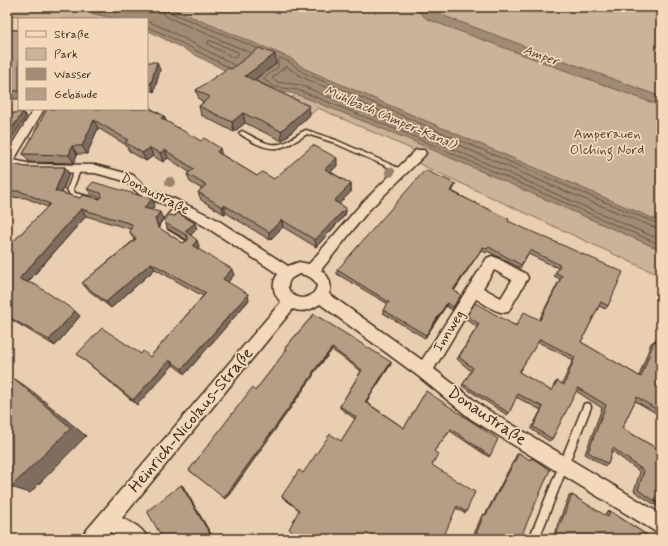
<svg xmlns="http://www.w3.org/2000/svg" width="668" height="546" font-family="Mynerve,sans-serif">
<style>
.green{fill:#ccb299;stroke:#846e5c}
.water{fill:#a18b75;stroke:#786452}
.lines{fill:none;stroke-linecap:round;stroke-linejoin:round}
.shore{stroke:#645141;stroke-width:1}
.service-casing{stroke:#3b2a1e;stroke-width:3}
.minor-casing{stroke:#3b2a1e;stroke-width:3}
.service{fill:#f4d8bb;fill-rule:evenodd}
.minor{fill:#f4d8bb;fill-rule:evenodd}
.tree{fill:#99836e}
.wall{fill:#9c8773;stroke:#3b2a1e;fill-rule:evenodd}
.shaded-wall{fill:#7f6e5e;stroke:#3b2a1e}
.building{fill:#b59d86;stroke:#3b2a1e;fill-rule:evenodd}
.labels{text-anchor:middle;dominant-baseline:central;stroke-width:3.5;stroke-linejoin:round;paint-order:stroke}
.far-water-label{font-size:13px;font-style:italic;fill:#544234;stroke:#f4d8bb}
.park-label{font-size:14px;fill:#584537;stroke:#f4d8bb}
.street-label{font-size:14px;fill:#3b2a1e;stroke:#f4d8bb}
.near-street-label{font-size:17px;fill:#3b2a1e;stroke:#f4d8bb}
</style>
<rect width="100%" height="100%" fill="#e9ceb2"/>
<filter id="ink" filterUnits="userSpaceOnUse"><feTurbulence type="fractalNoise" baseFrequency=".025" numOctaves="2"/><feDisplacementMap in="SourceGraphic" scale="8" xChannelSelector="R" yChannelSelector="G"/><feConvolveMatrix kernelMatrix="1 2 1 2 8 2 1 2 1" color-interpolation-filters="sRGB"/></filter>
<g filter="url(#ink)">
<path class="green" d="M 7,7 L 62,7 L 118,19 L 54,19 L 7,15 Z
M 165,7 L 414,7 L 427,19 L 661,106 L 661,222 L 305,69 L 290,58 Z
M 434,7 L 661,7 L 661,97 L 444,16 Z
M 296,94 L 408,139 L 661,250 L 661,276 L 413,161 L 420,153 L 318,108 L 310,115 L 285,103 Z"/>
<path class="water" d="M 62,7 L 165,7 L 178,11 L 290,58 L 305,69 L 661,222 L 661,250 L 408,139 L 296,94 L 274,91 L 236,76 L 147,30 L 147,19 L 118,19 Z
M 414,7 L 434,7 L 444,16 L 661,97 L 661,106 L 427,19 Z"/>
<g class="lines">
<path class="shore" d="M 162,7 L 163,13 L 167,17 L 251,53
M 167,7 L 169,12 L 257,48
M 147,21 L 168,30 L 234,65
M 147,27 L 166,35 L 228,67
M 211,41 L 238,52 L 238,55 L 234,58 L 209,45 L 208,42 Z
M 661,225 L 559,183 L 304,73 L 288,61 L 280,58 L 278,59 L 278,67 L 263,79 L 275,87 L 298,90 L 410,135 L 661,245
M 661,230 L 557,188 L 302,77 L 286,66 L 272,78 L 276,82 L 300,85 L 412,131 L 661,240"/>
<defs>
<path id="service" d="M 306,130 L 336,140 L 403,170 L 404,171 L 401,173 L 399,172 L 332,142 L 307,134 C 288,146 277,154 255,143 C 250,140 244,137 239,133 L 242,131 L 244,132 C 257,139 271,149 286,142 C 293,138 299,133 306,130 Z
M 78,166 L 81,168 L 73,189 L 75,193 L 91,197 L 92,199 L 91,201 L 89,201 L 71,197 L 67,189 L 75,168 Z
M 177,204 L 181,204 L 182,206 L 166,226 L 167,230 L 189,243 L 190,245 L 187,248 L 162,233 C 160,230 159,226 161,223 Z
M 587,403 L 590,404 L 591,407 L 539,539 L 529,539 L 584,404 Z"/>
<path id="minor" d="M 34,109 L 44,109 L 14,160 L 31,164 L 95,165 L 133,175 L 148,189 L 177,200 L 216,219 L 288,266 L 299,262 L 309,264 L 361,204 L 416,150 L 424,150 L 426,153 L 424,156 L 369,210 L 321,270 C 329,276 333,285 329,294 L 422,360 L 487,258 L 492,256 L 497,258 L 526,274 L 528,278 L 508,312 C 498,315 486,304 476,299 L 434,369 L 483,407 L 661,514 L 661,535 L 471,419 L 418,376 L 320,304 C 311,310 303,313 293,309 L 122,518 C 133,523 143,528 148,539 L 123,539 L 110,532 L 104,539 L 82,539 L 85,532 L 281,302 C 273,294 271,283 278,274 L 206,227 L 169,206 L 140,195 L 125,181 L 95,173 L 31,172 L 7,167 L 7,152 ZM 494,270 L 512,280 L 501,298 L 483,288 ZM 300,274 C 307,275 315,278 317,286 C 313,301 294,302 288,288 C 288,279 292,277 300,274 Z"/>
</defs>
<use href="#service" class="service-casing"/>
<use href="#minor" class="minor-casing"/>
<use href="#service" class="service"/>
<use href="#minor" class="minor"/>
</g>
<g class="tree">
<circle cx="390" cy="172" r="5"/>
<circle cx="170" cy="182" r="5"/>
</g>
<path class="wall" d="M 7,30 L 19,30 L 19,99 L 7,99 Z
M 147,62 L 160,70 L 154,92 L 147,89 Z
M 276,64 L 254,80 L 309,106 L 310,115 L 282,141 L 245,123 L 234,132 L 201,115 L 199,106 L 203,102 L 199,99 L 196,90 L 231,69 Z
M 149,105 L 150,108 L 164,116 L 166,121 L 257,176 L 274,179 L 337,166 L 331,172 L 351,184 L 351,192 L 339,204 L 346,208 L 345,215 L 316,247 L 283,227 L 270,240 L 226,213 L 224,214 L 201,200 L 198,192 L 202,189 L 190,182 L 187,174 L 189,172 L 168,158 L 163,162 L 153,156 L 146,161 L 129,151 L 126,145 L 98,128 L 87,154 L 77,154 L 74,163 L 29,162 L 23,154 L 47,109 Z
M 23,112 L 26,117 L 10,141 L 7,141 L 7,114 Z
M 7,164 L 26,167 L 65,167 L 69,174 L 62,193 L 80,198 L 100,199 L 101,198 L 92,195 L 87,189 L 152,199 L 155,205 L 151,210 L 163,219 L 159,225 L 159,228 L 183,243 L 187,240 L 168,229 L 165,223 L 197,229 L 191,235 L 199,246 L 198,249 L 234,275 L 228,282 L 249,300 L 185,374 L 173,365 L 137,405 L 77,354 L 141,354 L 150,357 L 203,296 L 155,269 L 111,308 L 87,289 L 82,283 L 134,240 L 130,232 L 130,229 L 86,216 L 28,282 L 80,316 L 55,346 L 7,317 L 7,248 L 47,207 L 26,198 L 7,197 Z
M 454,188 L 452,191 L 508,221 L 608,306 L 605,309 L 599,306 L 581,342 L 639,376 L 651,343 L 654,341 L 655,341 L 661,326 L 661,416 L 635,401 L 622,428 L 661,451 L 661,509 L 634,491 L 640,472 L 612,451 L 608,464 L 605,466 L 585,454 L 602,408 L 576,391 L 552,439 L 549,441 L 531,429 L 541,410 L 516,397 L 509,413 L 507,415 L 462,386 L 471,371 L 457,359 L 477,327 L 466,319 L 467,316 L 515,325 L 539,320 L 560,279 L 554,276 L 558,268 L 528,254 L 520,268 L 487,251 L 486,253 L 481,250 L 454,291 L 461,295 L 452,310 L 446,306 L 425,338 L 383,313 L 383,310 L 388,304 L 337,274 L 337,270 ZM 538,342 L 573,360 L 562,384 L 557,381 L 555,383 L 551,391 L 519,372 Z
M 314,314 L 391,364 L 366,402 L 404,428 L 426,391 L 490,456 L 489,457 L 450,431 L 434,451 L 432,465 L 466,512 L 464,513 L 456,508 L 299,510 L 282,497 L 282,496 L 303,473 L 341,441 L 355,419 L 340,408 L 340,406 L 361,371 L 332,350 L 313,374 L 313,376 L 226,499 L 189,470 L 255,391 L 286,351 L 285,348 Z
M 519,453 L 529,460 L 532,458 L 520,539 L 472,539 L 482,515 L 484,514 L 485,515 L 517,454 Z
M 572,495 L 605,516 L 606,512 L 610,511 L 653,539 L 581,539 L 579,538 L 579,539 L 552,539 L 569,496 Z"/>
<path class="shaded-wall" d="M 275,54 L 276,64 L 247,85 L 245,76 Z
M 157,62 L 160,70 L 154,92 L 151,84 Z
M 309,106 L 310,115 L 282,141 L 281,131 Z
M 23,112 L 26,117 L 10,141 L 7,136 Z
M 243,113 L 245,123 L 234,132 L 232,122 Z
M 164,116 L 167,124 L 161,118 Z
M 94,120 L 98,128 L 87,154 L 82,146 Z
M 72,146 L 77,154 L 74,163 L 69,155 Z
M 150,148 L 153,156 L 146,161 L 142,153 Z
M 220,148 L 222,157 L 217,152 Z
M 165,150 L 168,158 L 163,162 L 160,153 Z
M 337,158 L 337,166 L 325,177 L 325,169 Z
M 65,167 L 69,174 L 60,197 L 55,191 Z
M 351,184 L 351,192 L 334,209 L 334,201 Z
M 456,184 L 454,188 L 449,194 L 450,191 Z
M 152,199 L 155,205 L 147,215 L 144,208 Z
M 224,205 L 226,213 L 224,214 L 222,207 Z
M 346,208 L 345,215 L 316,247 L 315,240 Z
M 81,209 L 86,216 L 25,285 L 19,279 Z
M 160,212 L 163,219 L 159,225 L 161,234 L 158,227 L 155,219 Z
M 282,220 L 283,227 L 270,240 L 269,232 Z
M 195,223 L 197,229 L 188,238 L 185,231 Z
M 197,240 L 199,246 L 195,252 L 193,246 Z
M 483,247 L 481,250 L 452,293 L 453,290 Z
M 151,263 L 155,269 L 111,308 L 106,302 Z
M 232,269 L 234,275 L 225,285 L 223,279 Z
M 248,294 L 249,300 L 185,374 L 182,369 Z
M 447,303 L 446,306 L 425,338 L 426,335 Z
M 75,311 L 80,316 L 55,346 L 49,340 Z
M 332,348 L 332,350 L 313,374 L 313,376 L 226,499 L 224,498 L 312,373 Z
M 169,360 L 173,365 L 137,405 L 133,400 Z
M 391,362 L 391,364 L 365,404 L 365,402 Z
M 15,379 L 31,390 L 86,436 L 30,493 L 11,487 Z
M 181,485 L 183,486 L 214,539 L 213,539 Z"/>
<path class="building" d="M 7,30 L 19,30 L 19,91 L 7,91 Z
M 259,48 L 275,54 L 245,76 L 309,106 L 281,131 L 243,113 L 232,122 L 199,106 L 210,97 L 196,90 L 228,68 L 231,69 Z
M 147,62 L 157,62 L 151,84 L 147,82 Z
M 147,104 L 149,105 L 147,107 L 164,116 L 161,118 L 201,141 L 204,138 L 220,148 L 217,152 L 257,176 L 262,172 L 274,179 L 313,145 L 337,158 L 325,169 L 351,184 L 334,201 L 346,208 L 315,240 L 282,220 L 269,232 L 224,205 L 222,207 L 198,192 L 206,185 L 187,174 L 194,169 L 165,150 L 160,153 L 150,148 L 142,153 L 125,142 L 128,140 L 94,120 L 82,146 L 72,146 L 69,155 L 23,154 L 47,109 L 147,109 Z
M 23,112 L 7,136 L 7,114 Z
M 7,164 L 12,164 L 26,167 L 65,167 L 55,191 L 80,198 L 82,195 L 100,199 L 102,196 L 101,193 L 87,189 L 93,182 L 152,199 L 144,208 L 160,212 L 155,219 L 158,227 L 183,243 L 188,240 L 188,236 L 165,223 L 165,220 L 169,215 L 175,216 L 178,213 L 195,223 L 185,231 L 197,240 L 193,246 L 232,269 L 223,279 L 248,294 L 182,369 L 169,360 L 133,400 L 77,354 L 102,328 L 141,354 L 143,351 L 150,357 L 206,293 L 151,263 L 106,302 L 82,283 L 136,239 L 130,232 L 132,224 L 81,209 L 19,279 L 36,285 L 75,311 L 49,340 L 7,316 L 7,248 L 50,204 L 20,191 L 7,191 Z
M 425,170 L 456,184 L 450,191 L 509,219 L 508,221 L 623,272 L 608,306 L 601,302 L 581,342 L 641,377 L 654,341 L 657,342 L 661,333 L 661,412 L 637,397 L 622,428 L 661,451 L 661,505 L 638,490 L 644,471 L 613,448 L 608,464 L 588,452 L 606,405 L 578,388 L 552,439 L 533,427 L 543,407 L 518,394 L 509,413 L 463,384 L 473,368 L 459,357 L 479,324 L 467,316 L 475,303 L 516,326 L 524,312 L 540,320 L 562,276 L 556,273 L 560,265 L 530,250 L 521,265 L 489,247 L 487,249 L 483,247 L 453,290 L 461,295 L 453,307 L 447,303 L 426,335 L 383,310 L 389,302 L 337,270 ZM 540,339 L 575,357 L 564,385 L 557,381 L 552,391 L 519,372 Z
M 314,314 L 391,362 L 365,402 L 404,428 L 426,391 L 498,439 L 490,456 L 451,429 L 434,451 L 438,454 L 432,465 L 475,492 L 466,512 L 457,506 L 443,538 L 444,539 L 302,539 L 289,529 L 299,510 L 282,496 L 299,470 L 303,473 L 330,434 L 341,441 L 356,417 L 340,406 L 362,370 L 332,348 L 312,373 L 313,374 L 224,498 L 189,470 L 252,388 L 255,391 L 287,349 L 285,348 Z
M 15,379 L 71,428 L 11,487 L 7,483 L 7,381 Z
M 519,453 L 530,460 L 532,458 L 550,470 L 520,539 L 474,539 L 484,514 L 486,515 Z
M 181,485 L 213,539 L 163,539 L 147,511 Z
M 572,495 L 608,517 L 610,511 L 653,539 L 585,539 L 580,535 L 579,539 L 554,539 Z"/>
</g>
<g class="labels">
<g class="far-water-label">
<text transform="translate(541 56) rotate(20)">Amper</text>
<text transform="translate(390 118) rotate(23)">Mühlbach (Amper-Kanal)</text>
</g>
<g class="park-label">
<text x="607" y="134">Amperauen<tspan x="607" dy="16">Olching Nord</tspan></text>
</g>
<g class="street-label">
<text transform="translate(155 194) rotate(27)">Donaustraße</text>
<text transform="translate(449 331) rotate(-58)">Innweg</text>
</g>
<g class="near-street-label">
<text transform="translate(487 416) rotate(34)">Donaustraße</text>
<text transform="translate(191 420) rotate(-50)">Heinrich-Nicolaus-Straße</text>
</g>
</g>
<rect width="668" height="546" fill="none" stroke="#f4d8bb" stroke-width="24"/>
<rect x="12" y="12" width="644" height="522" fill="none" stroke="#3b2a1e" stroke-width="1.5" filter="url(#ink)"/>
<rect x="18" y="18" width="130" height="92" fill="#f4d8bb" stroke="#aa927c"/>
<rect x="26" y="31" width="20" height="6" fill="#f4d8bb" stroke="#aa927c"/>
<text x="54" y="38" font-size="12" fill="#3b2a1e">Straße</text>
<rect x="26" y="48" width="20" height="12" fill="#ccb299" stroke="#aa927c"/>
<text x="54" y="58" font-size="12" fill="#3b2a1e">Park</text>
<rect x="26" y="68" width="20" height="12" fill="#a18b75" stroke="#aa927c"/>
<text x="54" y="78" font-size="12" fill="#3b2a1e">Wasser</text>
<rect x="26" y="88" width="20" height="12" fill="#b59d86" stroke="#aa927c"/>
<text x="54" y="98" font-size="12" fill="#3b2a1e">Gebäude</text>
</svg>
